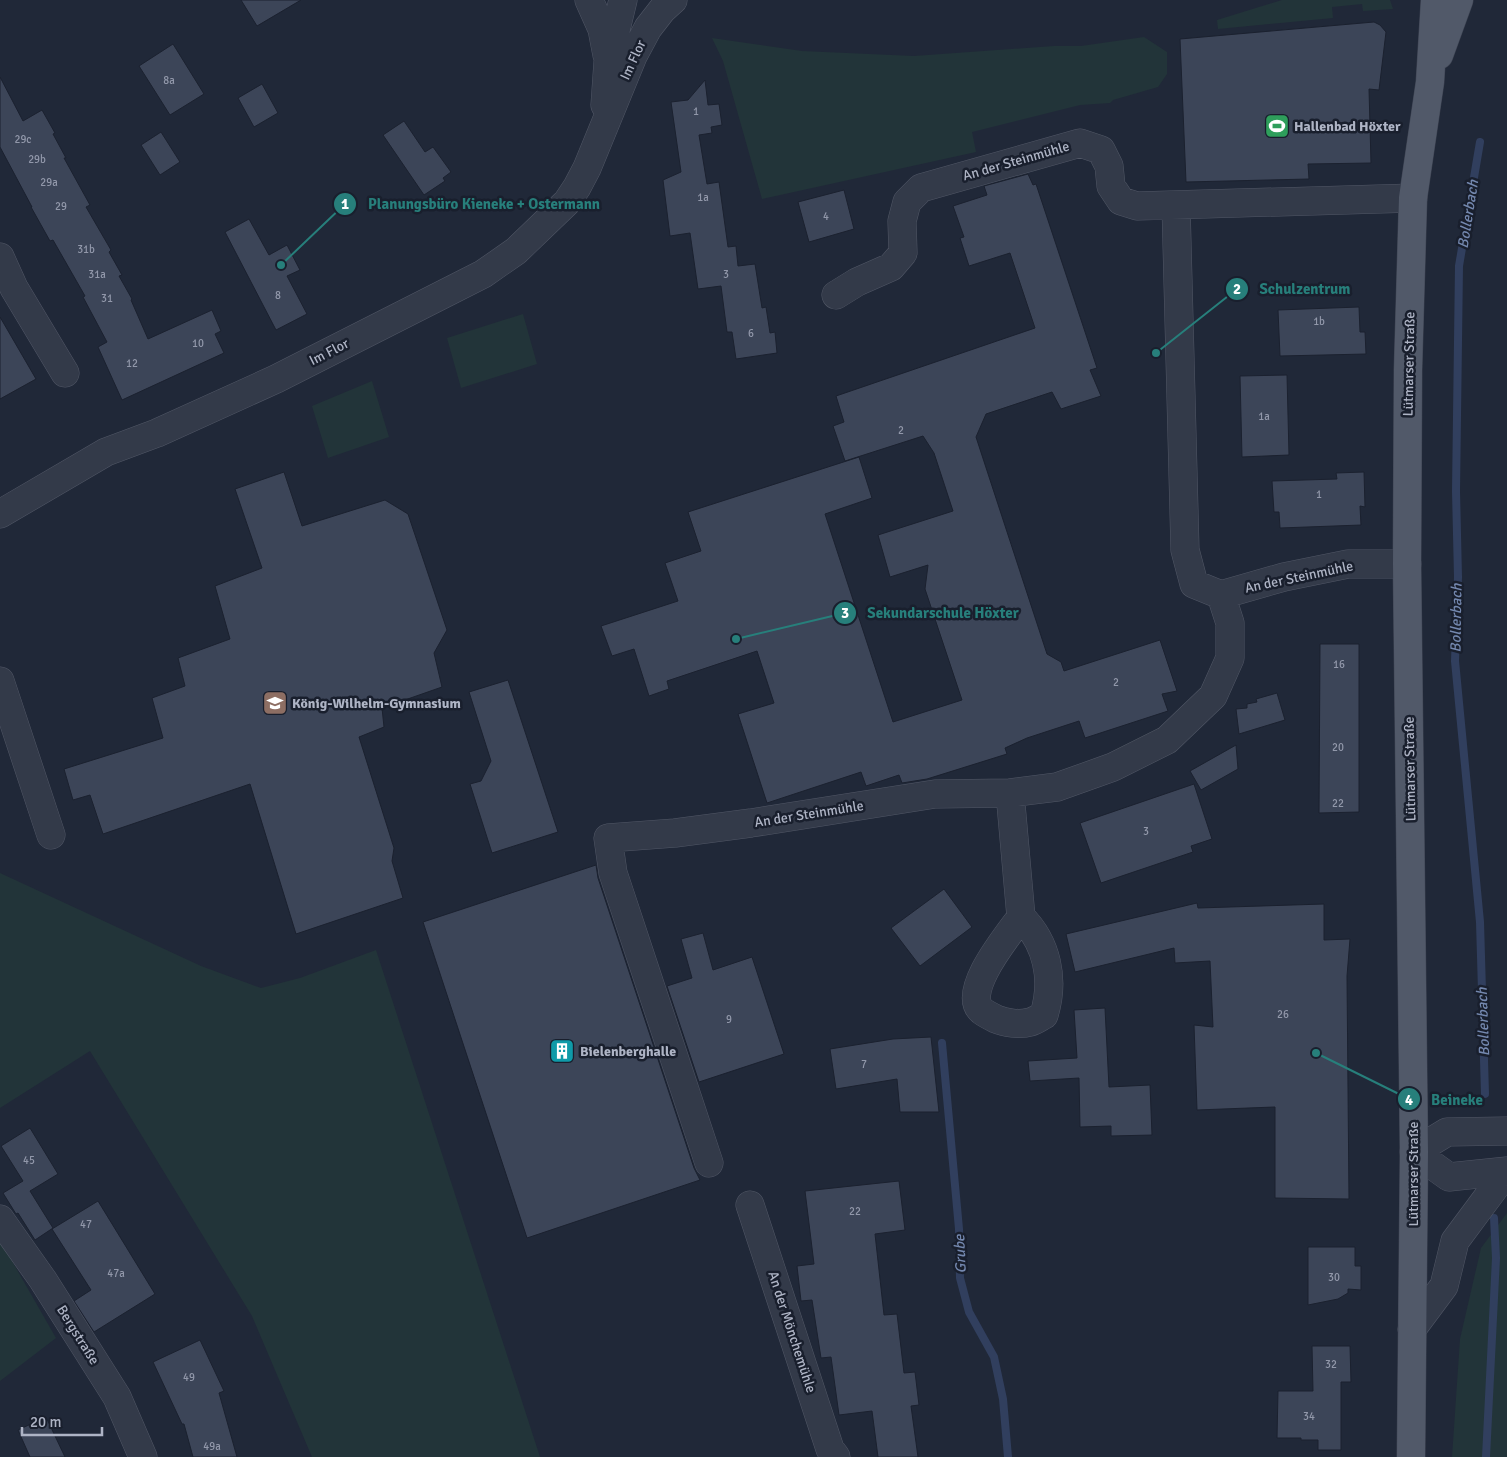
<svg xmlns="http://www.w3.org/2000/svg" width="1507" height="1457" font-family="Signika,sans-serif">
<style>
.green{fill:#223439}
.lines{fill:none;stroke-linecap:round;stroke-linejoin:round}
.stream{stroke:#313f5e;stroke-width:8}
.building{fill:#3c4558;stroke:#1b212f}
.minor-casing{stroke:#515766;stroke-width:29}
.major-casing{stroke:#3d4352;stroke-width:29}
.minor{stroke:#333a49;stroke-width:28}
.major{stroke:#515969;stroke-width:28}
.labels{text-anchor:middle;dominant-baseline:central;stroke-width:5;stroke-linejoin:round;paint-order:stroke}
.number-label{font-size:11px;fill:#9298aa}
.street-label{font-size:14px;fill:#aeb4c5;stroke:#191f2d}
.poi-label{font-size:14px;font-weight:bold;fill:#aeb4c5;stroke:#191f2d;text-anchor:start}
.water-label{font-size:15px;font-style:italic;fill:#7488af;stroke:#191f2d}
.leader{fill:none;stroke:#277f7b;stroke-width:2}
.callout-dot{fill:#277f7b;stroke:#191f2d;stroke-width:2}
.mark-label{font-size:15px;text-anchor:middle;font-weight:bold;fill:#fff}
.callout-label{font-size:15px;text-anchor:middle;font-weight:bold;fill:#277f7b;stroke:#191f2d;stroke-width:5;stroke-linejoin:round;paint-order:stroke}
</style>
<rect width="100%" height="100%" fill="#202838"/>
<path class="green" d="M 1282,0 L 1390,0 L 1393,9 L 1363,11 L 1362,4 L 1332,7 L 1333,18 L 1218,29 L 1217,20 Z
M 1144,37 L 1167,52 L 1167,74 L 1158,87 L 1113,100 L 1110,103 L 1080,105 L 972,132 L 976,152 L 762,199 L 723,61 L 712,38 L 802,51 L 914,56 L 1054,46 L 1081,46 Z
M 523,314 L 537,364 L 461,388 L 447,338 Z
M 372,381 L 389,437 L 328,458 L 312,406 Z
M 0,873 L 201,966 L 261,988 L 300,978 L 376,950 L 540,1457 L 312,1457 L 252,1316 L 90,1051 L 0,1108 Z
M 1507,1213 L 1507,1457 L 1452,1457 L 1460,1339 L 1481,1248 Z
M 0,1240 L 56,1338 L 0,1381 Z"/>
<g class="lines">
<path class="stream" d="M 1480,142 L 1459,266 L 1456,491 L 1458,577 L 1455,661 L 1480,922 L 1485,1094
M 942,1043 L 959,1229 L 960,1278 L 969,1312 L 994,1357 L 1003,1399 L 1008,1457
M 1486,1457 L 1496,1258 L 1494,1218"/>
</g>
<path class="building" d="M 241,0 L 301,0 L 257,26 Z
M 1374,22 L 1380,25 L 1386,32 L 1379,90 L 1369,89 L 1371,163 L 1308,164 L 1309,179 L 1186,182 L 1180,39 Z
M 173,44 L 204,94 L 170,115 L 139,66 Z
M 0,77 L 23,121 L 42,110 L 55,133 L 53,134 L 66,158 L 64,158 L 90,205 L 86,207 L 111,250 L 109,252 L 122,275 L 119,276 L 132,299 L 131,300 L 148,339 L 212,310 L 221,331 L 215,334 L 224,353 L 122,400 L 98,347 L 107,342 L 83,297 L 85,296 L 53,240 L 50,241 L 31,207 L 32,207 L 0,147 Z
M 705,80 L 708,105 L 719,104 L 722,125 L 711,127 L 712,133 L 699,135 L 707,184 L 719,182 L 728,247 L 736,246 L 738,266 L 755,264 L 762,308 L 766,307 L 770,333 L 775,332 L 777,353 L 736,359 L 732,332 L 727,332 L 721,286 L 698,289 L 690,233 L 670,236 L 663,180 L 681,172 L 671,102 L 688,100 Z
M 262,84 L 278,113 L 254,127 L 238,98 Z
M 404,121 L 425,152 L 433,147 L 451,172 L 443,178 L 445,181 L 424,195 L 383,135 Z
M 161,132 L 180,162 L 160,175 L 141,145 Z
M 1028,174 L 1033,185 L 1036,184 L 1097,368 L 1090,370 L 1101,396 L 1061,409 L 1052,392 L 986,414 L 976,437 L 1047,654 L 1061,662 L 1064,671 L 1160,640 L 1177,691 L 1162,694 L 1168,711 L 1085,738 L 1079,721 L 1027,738 L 1005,748 L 1007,754 L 927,779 L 902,783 L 899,775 L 866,786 L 861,772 L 767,803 L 738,714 L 774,703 L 757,651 L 667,681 L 669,689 L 649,696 L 634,649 L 612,656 L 601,626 L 678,601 L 665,563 L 701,551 L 688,512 L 859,457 L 872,498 L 825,514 L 893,722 L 962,700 L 925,589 L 928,565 L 890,577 L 878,535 L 953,511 L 934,453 L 923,436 L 845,461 L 833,426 L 844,422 L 836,396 L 1035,328 L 1010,253 L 969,266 L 960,238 L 964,237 L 953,206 L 987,195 L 984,186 Z
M 844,190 L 854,229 L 809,242 L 798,202 Z
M 249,219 L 269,255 L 287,245 L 300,270 L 287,276 L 307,314 L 276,330 L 225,232 Z
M 1359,307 L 1360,332 L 1365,332 L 1366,354 L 1280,356 L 1278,310 Z
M 0,317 L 36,379 L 0,399 Z
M 1287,375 L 1289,455 L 1242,457 L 1240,376 Z
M 284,472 L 302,526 L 385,500 L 408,514 L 447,630 L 434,653 L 442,687 L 382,708 L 384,727 L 359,737 L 394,848 L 392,861 L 403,898 L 296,934 L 250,784 L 103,834 L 90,795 L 73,800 L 64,769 L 163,738 L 152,698 L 185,686 L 178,658 L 230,639 L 215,586 L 262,568 L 235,489 Z
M 1364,472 L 1365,507 L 1360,506 L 1361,525 L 1280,528 L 1279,512 L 1274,512 L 1272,481 L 1337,479 L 1336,473 Z
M 1320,644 L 1359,644 L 1359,812 L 1319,813 Z
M 508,680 L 558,832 L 492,853 L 470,784 L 481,781 L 491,761 L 469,692 Z
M 1277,693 L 1285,720 L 1239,734 L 1236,709 L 1247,708 L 1247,704 L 1257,702 L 1256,699 Z
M 1236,745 L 1238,769 L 1201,790 L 1190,771 Z
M 1194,784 L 1212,839 L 1191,846 L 1193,852 L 1101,883 L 1080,823 Z
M 596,865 L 598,878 L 694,1168 L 700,1180 L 527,1238 L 423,922 Z
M 944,889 L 972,927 L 920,966 L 891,928 Z
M 1197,903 L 1198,908 L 1324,904 L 1324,940 L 1350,939 L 1347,976 L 1349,1199 L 1275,1198 L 1275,1107 L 1197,1110 L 1194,1025 L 1213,1027 L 1210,961 L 1175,963 L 1174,948 L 1075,972 L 1066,934 Z
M 703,933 L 713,970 L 752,957 L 784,1054 L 699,1082 L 667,986 L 692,978 L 681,939 Z
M 1105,1008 L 1109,1087 L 1150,1085 L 1152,1135 L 1111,1136 L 1111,1126 L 1080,1127 L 1079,1078 L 1030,1081 L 1028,1061 L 1077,1058 L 1074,1010 Z
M 931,1037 L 939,1112 L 900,1112 L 897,1079 L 836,1089 L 830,1049 L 893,1039 Z
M 30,1128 L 58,1174 L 30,1191 L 53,1228 L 35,1240 L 18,1213 L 16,1214 L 3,1193 L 23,1181 L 1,1146 Z
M 899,1181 L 905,1230 L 875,1234 L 884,1315 L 897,1314 L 904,1373 L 915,1372 L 919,1405 L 911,1406 L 918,1457 L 878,1457 L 872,1411 L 839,1415 L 831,1357 L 821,1358 L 812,1300 L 801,1301 L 797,1266 L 814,1264 L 805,1191 Z
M 98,1201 L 155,1294 L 94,1332 L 74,1301 L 91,1290 L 52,1229 Z
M 1308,1247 L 1355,1247 L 1355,1266 L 1361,1266 L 1361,1290 L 1348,1289 L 1348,1293 L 1338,1299 L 1308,1305 Z
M 200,1340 L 224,1391 L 219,1393 L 237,1457 L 193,1457 L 184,1424 L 182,1424 L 153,1362 Z
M 1312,1346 L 1350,1346 L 1351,1382 L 1341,1382 L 1341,1450 L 1318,1450 L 1318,1440 L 1301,1440 L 1301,1438 L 1277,1438 L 1278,1391 L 1313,1391 Z
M 46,1417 L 65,1457 L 30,1457 L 18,1430 Z"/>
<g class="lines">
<defs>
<path id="minor" d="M 589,0 L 602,29 L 607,55
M 605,105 L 608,62 L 623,0
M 1176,205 L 1185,550 L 1194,584 L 1221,595 L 1284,577 L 1348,564 L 1407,564
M 0,257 L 14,288 L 65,373
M 836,295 L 857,282 L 891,267 L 903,253 L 902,221 L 907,202 L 921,188 L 1080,143 L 1101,150 L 1109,166 L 1111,186 L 1121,201 L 1137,206 L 1413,198
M 0,514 L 106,452 L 157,433 L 276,379 L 483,274 L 516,251 L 567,202 L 577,187 L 587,168 L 633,56 L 648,28 L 662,10 L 673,0
M 0,681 L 51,835
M 1010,793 L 1021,917
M 1021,917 C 1047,943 1055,979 1044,1015 C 1040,1017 1035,1021 1030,1022 C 1020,1025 1005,1023 996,1019 C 992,1017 986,1014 982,1011 C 960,992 1009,934 1021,917 Z
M 1507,1131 L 1447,1132 L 1414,1152 L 1449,1177 L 1507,1171
M 709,1163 L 613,873 L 608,838 L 675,833 L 751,823 L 935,794 L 1010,793 L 1057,787 L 1113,767 L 1167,740 L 1213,696 L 1230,658 L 1230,623 L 1221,595
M 750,1205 L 830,1449 L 836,1457
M 0,1219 L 43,1280 L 117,1397 L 143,1457
M 1412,1329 L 1444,1286 L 1455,1241 L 1507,1171"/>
<path id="major" d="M 1439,55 L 1459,0
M 1411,1457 L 1414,1152 L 1407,564 L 1408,370 L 1413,198 L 1430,82 L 1435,0"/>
</defs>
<use href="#minor" class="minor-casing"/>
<use href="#major" class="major-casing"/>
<use href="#minor" class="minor"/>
<use href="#major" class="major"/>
</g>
<defs>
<symbol id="stadium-square" viewBox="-11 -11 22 22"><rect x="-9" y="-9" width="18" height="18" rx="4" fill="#2e9e5b" stroke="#191f2d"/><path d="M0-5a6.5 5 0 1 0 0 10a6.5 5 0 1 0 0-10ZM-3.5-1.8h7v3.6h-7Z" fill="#fff"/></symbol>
<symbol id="school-square" viewBox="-11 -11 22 22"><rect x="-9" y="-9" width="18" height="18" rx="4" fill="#8d6e63" stroke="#191f2d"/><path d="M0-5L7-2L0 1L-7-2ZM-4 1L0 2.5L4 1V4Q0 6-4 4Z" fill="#fff"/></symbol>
<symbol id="building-square" viewBox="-11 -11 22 22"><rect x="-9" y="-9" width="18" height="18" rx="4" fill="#0f9aa8" stroke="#191f2d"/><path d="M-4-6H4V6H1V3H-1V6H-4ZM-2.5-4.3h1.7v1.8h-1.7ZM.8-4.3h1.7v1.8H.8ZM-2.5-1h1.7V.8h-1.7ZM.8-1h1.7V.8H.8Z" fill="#fff"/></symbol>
</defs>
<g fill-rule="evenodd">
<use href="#stadium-square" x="1263" y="112" width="28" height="28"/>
<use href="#school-square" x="261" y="689" width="28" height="28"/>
<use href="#building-square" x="548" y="1037" width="28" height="28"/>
</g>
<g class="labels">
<g class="number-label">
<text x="169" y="80">8a</text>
<text x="696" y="111">1</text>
<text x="23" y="139">29c</text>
<text x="37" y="159">29b</text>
<text x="49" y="182">29a</text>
<text x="703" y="197">1a</text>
<text x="61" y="206">29</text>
<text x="826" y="216">4</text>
<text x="86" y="249">31b</text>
<text x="97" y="274">31a</text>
<text x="726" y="274">3</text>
<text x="278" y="295">8</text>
<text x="107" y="298">31</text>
<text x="1319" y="321">1b</text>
<text x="751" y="333">6</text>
<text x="198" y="343">10</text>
<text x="132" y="363">12</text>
<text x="1264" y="416">1a</text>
<text x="901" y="430">2</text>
<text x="1319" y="494">1</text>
<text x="1339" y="664">16</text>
<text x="1116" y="682">2</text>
<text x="1338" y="747">20</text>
<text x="1338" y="803">22</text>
<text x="1146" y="831">3</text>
<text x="1283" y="1014">26</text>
<text x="729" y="1019">9</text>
<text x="864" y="1064">7</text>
<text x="29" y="1160">45</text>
<text x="855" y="1211">22</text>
<text x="86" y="1224">47</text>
<text x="116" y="1273">47a</text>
<text x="1334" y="1277">30</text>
<text x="1331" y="1364">32</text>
<text x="189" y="1377">49</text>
<text x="1309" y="1416">34</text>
<text x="212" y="1446">49a</text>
</g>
<g class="street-label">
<text transform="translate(633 60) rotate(-65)">Im Flor</text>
<text transform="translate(1016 161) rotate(-16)">An der Steinmühle</text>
<text transform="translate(329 352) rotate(-27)">Im Flor</text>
<text transform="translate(1409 364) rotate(-89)">Lütmarser Straße</text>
<text transform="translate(1299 577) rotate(-12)">An der Steinmühle</text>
<text transform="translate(1410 769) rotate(-91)">Lütmarser Straße</text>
<text transform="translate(809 814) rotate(-9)">An der Steinmühle</text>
<text transform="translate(1413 1174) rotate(-90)">Lütmarser Straße</text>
<text transform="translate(792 1332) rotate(72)">An der Mönchemühle</text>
<text transform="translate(78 1335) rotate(58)">Bergstraße</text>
</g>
<g class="poi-label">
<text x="1294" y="126">Hallenbad Höxter</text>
<text x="292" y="703">König-Wilhelm-Gymnasium</text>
<text x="580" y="1051">Bielenberghalle</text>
</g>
<g class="water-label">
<text transform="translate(1468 214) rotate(-81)">Bollerbach</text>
<text transform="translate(1456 618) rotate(-89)">Bollerbach</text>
<text transform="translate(1483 1022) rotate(-92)">Bollerbach</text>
<text transform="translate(960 1254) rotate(-92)">Grube</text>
</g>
</g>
<path class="leader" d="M281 265L345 204M1156 353L1237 289M736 639L845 613M1316 1053L1409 1099"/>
<g class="callout-dot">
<circle cx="281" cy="265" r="5"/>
<circle cx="1156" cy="353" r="5"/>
<circle cx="736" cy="639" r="5"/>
<circle cx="1316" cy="1053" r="5"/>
<circle cx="345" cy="204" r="12"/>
<circle cx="1237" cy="289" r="12"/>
<circle cx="845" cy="613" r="12"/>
<circle cx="1409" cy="1099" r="12"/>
</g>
<g class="mark-label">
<text x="345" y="209">1</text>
<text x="1237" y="294">2</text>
<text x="845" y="618">3</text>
<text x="1409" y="1105">4</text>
</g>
<g class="callout-label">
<text x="484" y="209">Planungsbüro Kieneke + Ostermann</text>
<text x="1305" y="294">Schulzentrum</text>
<text x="943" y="618">Sekundarschule Höxter</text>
<text x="1457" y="1105">Beineke</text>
</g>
<path d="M22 1427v8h80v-8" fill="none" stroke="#aeb4c5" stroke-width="2.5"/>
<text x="30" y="1427" font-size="15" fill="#aeb4c5" stroke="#191f2d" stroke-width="4" paint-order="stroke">20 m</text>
</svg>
